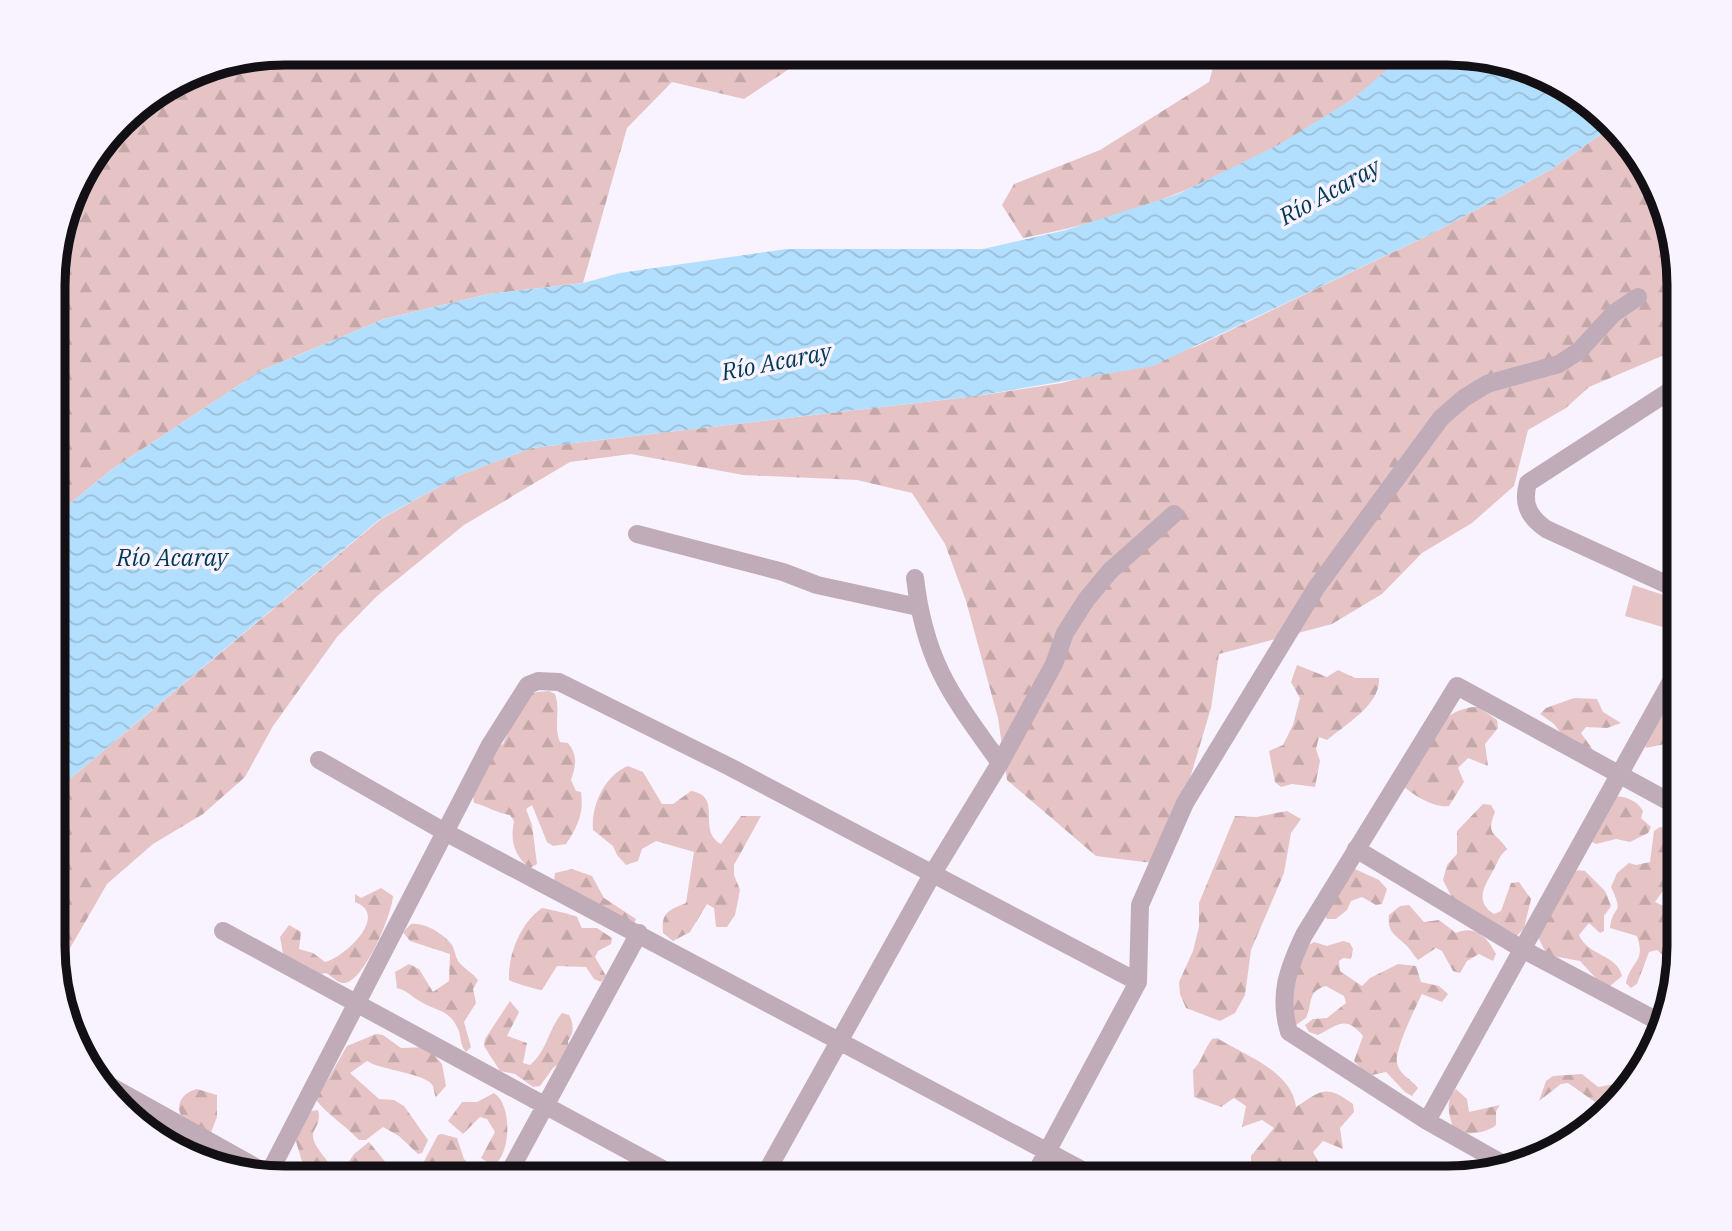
<svg xmlns="http://www.w3.org/2000/svg" width="1732" height="1231" font-family="'IBM Plex Serif',serif">
<style>
.forest{fill:url(#forest-firs)}
.park{fill:#e6c4c6}
.water{fill:url(#water-waves)}
.lines{fill:none;stroke-linecap:round;stroke-linejoin:round}
.minor{stroke:#c0acb8;stroke-width:18}
.labels{text-anchor:middle;dominant-baseline:central;stroke-width:7;stroke-linejoin:round;paint-order:stroke}
.water-label{font-size:24px;font-style:italic;fill:#003754;stroke:#f8f3fe}
.rim{fill:none;stroke:#121014;stroke-width:9}
</style>
<defs>
<pattern id="forest-firs" width="22" height="20" patternUnits="userSpaceOnUse" patternTransform="scale(1.75)"><rect width="22" height="20" fill="#e6c4c6"/><path d="M5 1l3.5 6h-7zM16 11l3.5 6h-7z" fill="#c4a7a9"/></pattern>
<pattern id="water-waves" width="16" height="10" patternUnits="userSpaceOnUse" patternTransform="scale(1.75)"><rect width="16" height="10" fill="#b3dffe"/><path d="M0 5q4-4 8 0t8 0" fill="none" stroke="#99bed9"/></pattern>
</defs>
<rect width="100%" height="100%" fill="#f8f3fe"/>
<path class="forest" d="M 285,53 L 813,53 L 744,99 L 672,82 L 627,128 L 583,283 L 489,294 L 384,319 L 260,371 L 111,470 L 55,516 L 55,254 L 83,169 L 132,110 L 210,65 Z
M 1217,53 L 1406,53 C 1389,68 1372,84 1354,98 C 1265,165 1132,219 1023,238 L 1002,205 L 1014,184 L 1100,150 L 1209,82 Z
M 1611,127 L 1655,182 L 1679,270 L 1679,353 L 1669,353 L 1589,387 L 1566,408 L 1528,430 L 1514,486 L 1472,523 L 1422,553 L 1382,594 L 1332,624 L 1219,654 L 1211,708 L 1179,815 L 1152,863 L 1096,856 L 1007,780 L 998,718 L 966,601 L 945,544 L 912,493 L 857,480 L 743,475 L 631,454 L 570,462 L 464,525 L 377,596 L 337,637 L 273,726 L 245,777 L 203,814 L 153,844 L 107,884 L 54,976 L 54,792 L 381,519 L 460,475 L 532,448 L 976,396 L 1062,383 L 1195,347 L 1431,234 L 1552,169 Z
M 1297,665 L 1327,677 L 1338,670 L 1355,678 L 1379,678 C 1381,704 1346,724 1327,740 L 1319,737 L 1316,749 L 1320,761 L 1315,787 L 1292,784 L 1281,787 L 1275,782 L 1269,751 L 1283,745 L 1293,725 L 1300,698 L 1291,682 Z
M 549,691 L 555,694 C 561,711 553,726 560,742 L 568,743 C 578,756 576,765 571,780 L 576,791 L 581,792 C 584,813 578,826 566,844 L 553,846 L 547,842 L 532,805 L 526,809 L 532,825 L 537,864 L 530,868 C 514,856 510,841 514,821 L 510,815 C 496,813 487,806 474,803 C 469,764 464,760 503,744 L 526,693 Z
M 1673,692 L 1679,693 L 1679,741 L 1646,748 L 1644,740 Z
M 1574,698 L 1597,699 L 1603,712 L 1621,723 L 1607,728 L 1586,727 L 1581,733 L 1593,750 L 1573,749 L 1554,724 L 1540,714 L 1546,708 Z
M 1478,707 L 1497,720 L 1498,728 L 1485,744 L 1488,766 L 1468,758 L 1458,768 L 1464,782 L 1449,806 C 1433,809 1406,791 1395,778 C 1415,752 1441,706 1478,707 Z
M 628,766 L 643,772 L 662,804 L 673,804 L 691,791 C 724,796 696,830 721,844 L 741,816 L 761,816 L 734,865 L 734,875 L 740,890 L 735,915 L 727,927 L 716,927 L 714,908 L 707,904 L 690,932 L 673,941 L 663,933 C 661,912 669,910 686,903 L 694,852 L 656,841 L 642,849 L 638,861 L 626,865 L 617,855 L 613,846 L 593,830 C 591,805 605,775 628,766 Z
M 1612,796 C 1625,796 1637,800 1643,811 L 1641,818 L 1651,827 L 1648,833 L 1630,842 L 1616,839 L 1596,844 L 1586,839 Z
M 1483,804 L 1491,805 L 1495,812 C 1485,836 1496,832 1507,849 C 1500,855 1499,859 1495,867 C 1487,883 1472,900 1494,914 L 1501,911 L 1511,883 L 1519,882 L 1531,899 L 1524,928 L 1515,938 L 1453,900 L 1443,880 L 1447,865 L 1457,854 L 1457,831 Z
M 1287,811 L 1301,819 L 1291,833 L 1284,873 L 1251,950 L 1245,995 L 1235,1013 L 1220,1021 L 1186,1008 L 1180,994 L 1179,982 L 1193,951 L 1199,927 L 1199,903 L 1235,816 L 1256,817 Z
M 1660,827 L 1679,830 L 1679,858 L 1672,865 L 1667,885 L 1655,902 L 1679,913 L 1679,952 L 1667,959 L 1657,950 L 1649,952 L 1637,984 L 1631,988 L 1626,983 C 1631,960 1646,963 1637,936 L 1610,928 C 1613,903 1625,917 1611,887 L 1617,873 L 1629,863 L 1636,865 L 1650,862 L 1654,831 Z
M 572,869 L 592,876 L 604,898 L 636,919 L 632,927 L 554,881 L 555,873 Z
M 1355,869 L 1379,880 L 1387,889 L 1382,904 L 1376,905 L 1362,897 L 1351,901 L 1347,910 L 1336,919 L 1327,919 L 1324,913 L 1349,871 Z
M 1578,870 L 1585,871 L 1605,891 L 1611,906 L 1604,916 L 1604,931 L 1600,933 L 1589,923 L 1579,935 C 1588,956 1617,954 1622,976 L 1610,986 L 1603,986 L 1580,961 L 1547,955 L 1538,937 L 1572,874 Z
M 381,888 L 393,896 C 392,914 365,980 345,983 C 338,984 332,976 326,973 L 312,976 L 283,954 L 280,937 L 289,925 L 301,932 L 299,949 L 313,953 L 325,962 C 345,957 390,915 355,902 L 355,894 L 361,898 Z
M 1409,905 L 1424,922 L 1439,920 L 1456,933 C 1475,924 1488,938 1496,954 L 1493,961 L 1479,954 L 1467,961 L 1460,973 L 1453,971 L 1442,951 L 1436,948 L 1418,960 C 1413,955 1411,950 1406,945 C 1396,935 1387,933 1389,915 L 1400,906 Z
M 542,908 C 548,909 575,915 577,917 C 579,921 580,925 582,928 L 597,928 L 612,938 L 611,944 L 598,951 L 595,957 L 606,976 L 601,982 L 594,979 L 586,967 L 557,966 L 542,990 C 537,990 512,982 509,980 C 508,955 520,923 542,908 Z
M 411,924 C 425,922 445,935 452,945 C 455,950 455,956 458,961 C 463,968 472,972 478,980 L 473,989 L 476,1003 L 464,1022 L 471,1047 L 466,1052 C 459,1044 462,1036 457,1027 C 448,1009 436,1011 421,1002 C 412,997 408,991 397,988 L 395,972 L 409,964 L 419,969 L 433,992 L 449,981 L 450,954 L 410,941 L 403,932 Z
M 1343,941 L 1350,943 L 1353,949 L 1351,959 L 1343,958 L 1339,961 L 1340,971 L 1362,986 L 1370,978 L 1398,964 L 1416,966 L 1421,982 L 1439,986 L 1448,994 L 1442,1002 L 1422,994 C 1416,1006 1394,1051 1397,1063 C 1400,1076 1412,1079 1418,1088 L 1412,1096 L 1405,1092 L 1386,1072 L 1368,1076 L 1354,1061 L 1363,1036 C 1345,1014 1337,1026 1318,1035 L 1309,1032 L 1305,1025 L 1313,1019 L 1327,1018 L 1346,1003 L 1344,996 L 1326,986 C 1307,991 1313,1003 1306,1018 L 1296,1025 L 1281,1006 L 1309,945 L 1314,942 L 1327,946 Z
M 510,1001 L 519,1012 L 507,1036 L 527,1043 L 523,1063 L 530,1065 C 547,1051 548,1030 562,1013 L 569,1015 C 574,1024 574,1033 568,1041 L 570,1055 L 553,1068 L 540,1086 L 533,1087 L 515,1074 L 500,1071 L 484,1046 L 485,1039 Z
M 376,1034 L 383,1035 L 401,1048 L 427,1047 L 442,1064 L 446,1086 L 436,1097 C 434,1093 434,1090 433,1086 C 426,1073 383,1071 367,1061 L 350,1073 L 379,1099 L 394,1100 L 404,1106 L 428,1140 L 422,1153 L 418,1154 L 399,1136 L 383,1127 L 366,1140 L 359,1140 C 345,1125 329,1116 316,1100 L 347,1046 Z
M 1217,1038 C 1244,1055 1292,1071 1296,1107 C 1321,1090 1327,1084 1353,1104 L 1354,1112 L 1340,1128 L 1343,1149 L 1323,1141 L 1313,1152 L 1320,1165 L 1312,1178 C 1285,1178 1269,1184 1251,1161 L 1251,1156 L 1274,1128 L 1262,1120 L 1242,1127 L 1246,1106 L 1234,1098 L 1221,1107 L 1194,1097 L 1193,1070 C 1202,1062 1204,1049 1212,1039 Z
M 1582,1074 L 1598,1087 L 1620,1083 L 1629,1090 L 1605,1109 L 1568,1083 L 1561,1084 L 1539,1101 L 1546,1081 L 1553,1076 Z
M 197,1089 L 217,1095 L 217,1117 L 210,1135 C 203,1131 194,1128 188,1123 C 172,1111 179,1093 197,1089 Z
M 1456,1089 L 1467,1099 L 1469,1112 L 1500,1105 L 1496,1111 L 1496,1125 C 1487,1133 1466,1136 1455,1131 C 1449,1117 1444,1101 1456,1089 Z
M 494,1093 C 512,1104 512,1154 493,1166 L 481,1158 L 495,1132 L 487,1119 L 480,1117 L 463,1134 L 448,1121 L 462,1102 L 477,1102 Z
M 318,1110 C 324,1133 299,1126 325,1158 C 331,1165 332,1171 341,1173 L 354,1154 L 369,1142 L 387,1164 L 387,1178 L 310,1178 L 306,1175 L 295,1138 L 305,1112 Z
M 442,1134 L 457,1138 L 464,1159 L 474,1170 L 470,1178 L 415,1178 L 438,1135 Z"/>
<path class="park" d="M 1633,585 L 1679,600 L 1679,614 L 1673,630 L 1625,616 Z"/>
<path class="water" d="M 1406,53 L 1462,53 L 1522,65 L 1589,101 L 1611,127 L 1552,169 L 1431,234 L 1153,366 L 976,396 L 532,448 L 460,475 L 380,519 L 54,792 L 55,516 L 111,470 L 260,371 L 384,319 L 489,294 L 583,283 L 620,273 L 786,249 L 983,249 L 1066,230 L 1178,194 L 1278,145 L 1353,99 Z"/>
<g class="lines">
<path class="minor" d="M 1679,385 L 1528,483 C 1522,504 1529,517 1546,529 L 1679,590
M 637,534 L 783,572 L 817,585 L 918,607
M 915,578 C 925,663 952,696 1000,763
M 319,760 L 445,832 L 1097,1178
M 1356,849 L 1522,949 L 1665,1025
M 223,931 L 679,1178
M 114,1088 L 275,1178
M 1427,1121 L 1679,667
M 1505,1165 L 1427,1121 L 1289,1032 C 1278,995 1288,969 1304,935 L 1457,686 L 1679,807
M 267,1177 L 490,745 L 528,685 L 538,681 L 559,682 L 730,767 L 1138,982
M 506,1178 L 639,933
M 763,1178 L 933,873 L 1000,763 L 1054,664 L 1065,633 L 1086,600 L 1110,571 L 1174,514
M 1033,1178 L 1138,982 L 1140,905 L 1185,803 L 1316,588 L 1441,418 L 1464,398 L 1487,384 L 1559,364 L 1579,351 L 1614,313 L 1638,297"/>
</g>
<g class="labels">
<g class="water-label">
<text transform="translate(1329 191) rotate(-29)">Río Acaray</text>
<text transform="translate(776 361) rotate(-11)">Río Acaray</text>
<text x="172" y="557">Río Acaray</text>
</g>
</g>
<path d="M0 0H1732V1231H0ZM285 65H1447A220 220 0 0 1 1667 285V946A220 220 0 0 1 1447 1166H285A220 220 0 0 1 65 946V285A220 220 0 0 1 285 65Z" fill="#f8f3fe" fill-rule="evenodd"/>
<path class="rim" d="M285 65H1447A220 220 0 0 1 1667 285V946A220 220 0 0 1 1447 1166H285A220 220 0 0 1 65 946V285A220 220 0 0 1 285 65Z"/>
</svg>
